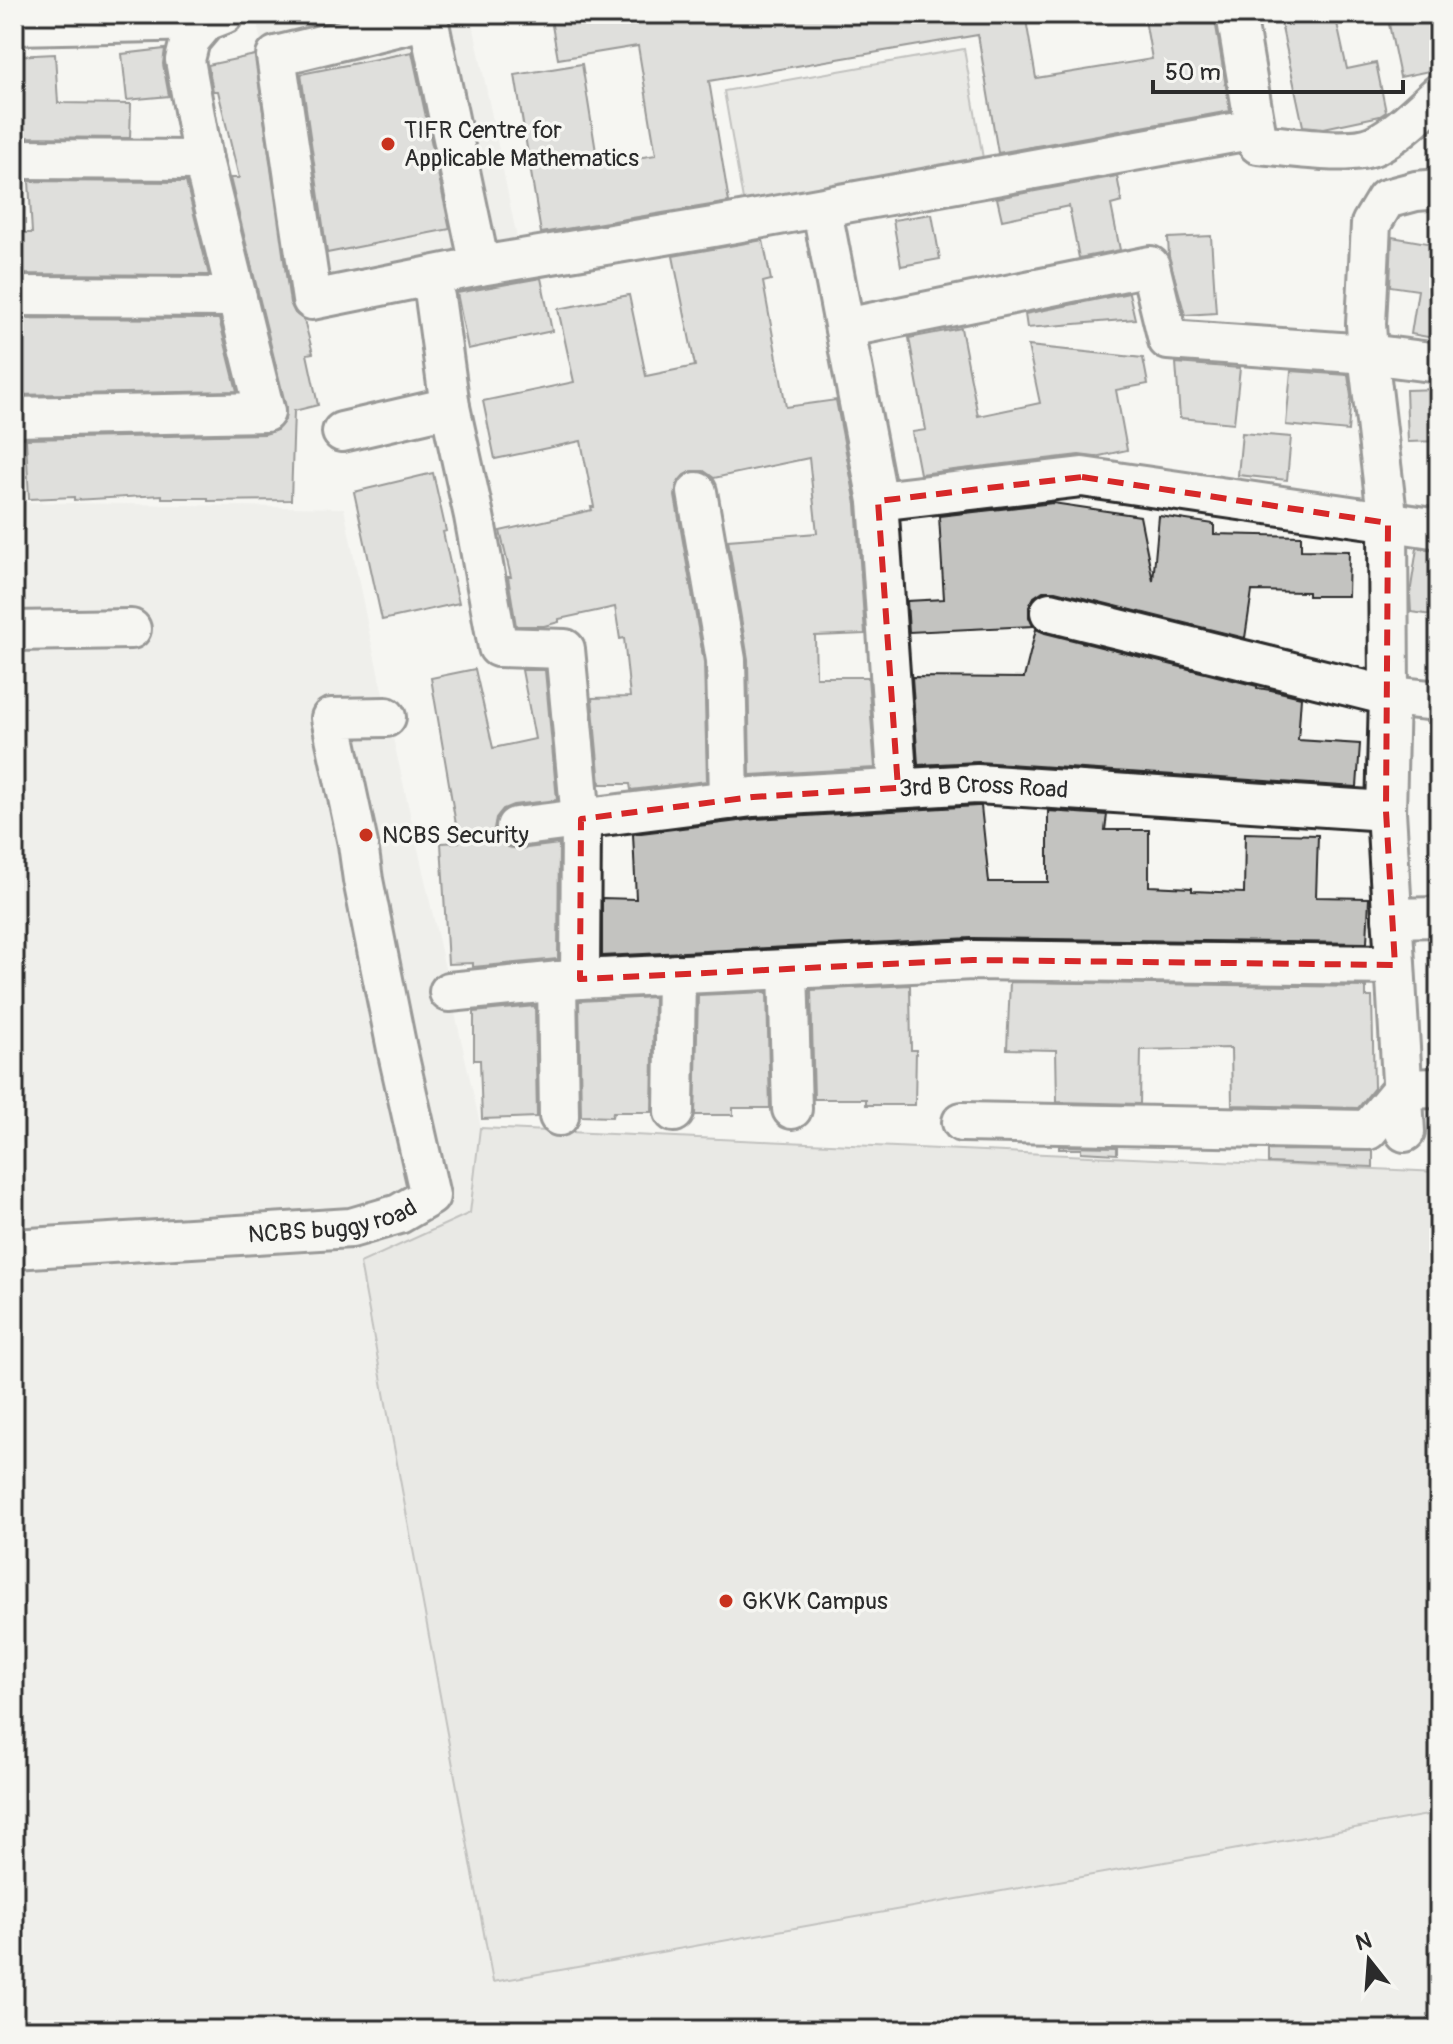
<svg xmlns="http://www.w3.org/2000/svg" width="1453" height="2044" font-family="Pangolin,sans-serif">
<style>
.built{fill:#e7e7e3}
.green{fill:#d9d9d5;stroke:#828280;stroke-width:2}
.building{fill:#c3c3c0;stroke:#2b2b2b;stroke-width:2}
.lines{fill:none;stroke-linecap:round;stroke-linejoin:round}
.minor-casing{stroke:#2b2b2b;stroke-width:44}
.minor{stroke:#f6f6f2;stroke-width:38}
.marked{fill:none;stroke:#d62828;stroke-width:6;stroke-dasharray:16 10;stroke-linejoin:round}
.poi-dot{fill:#c8321e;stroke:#f6f6f2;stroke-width:3}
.labels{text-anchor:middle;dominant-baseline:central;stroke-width:7;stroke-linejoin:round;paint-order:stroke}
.poi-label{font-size:24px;fill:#2b2b2b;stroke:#f6f6f2;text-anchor:start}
.street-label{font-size:24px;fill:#2b2b2b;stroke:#f6f6f2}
</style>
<rect width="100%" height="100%" fill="#f6f6f2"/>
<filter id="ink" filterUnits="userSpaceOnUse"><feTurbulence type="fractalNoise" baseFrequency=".0125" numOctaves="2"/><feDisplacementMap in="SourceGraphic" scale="16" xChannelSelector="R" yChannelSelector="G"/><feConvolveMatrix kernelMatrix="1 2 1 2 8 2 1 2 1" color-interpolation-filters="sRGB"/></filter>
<g filter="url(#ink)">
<path class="built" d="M 293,14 L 471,14 L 523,267 L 309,314 L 257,21 Z
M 14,502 L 344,508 L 368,627 L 481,1128 L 1439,1172 L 1439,2030 L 14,2030 Z"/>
<path class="green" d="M 964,49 L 984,164 L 744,206 L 724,91 Z
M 480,1128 L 1439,1172 L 1439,1813 L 493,1982 L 360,1263 L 470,1213 Z"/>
<path class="building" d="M 550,14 L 1025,14 L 1036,78 L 1152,59 L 1144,14 L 1214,14 L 1230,111 L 998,153 L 978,35 L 709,81 L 729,202 L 541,233 L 515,75 L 582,64 L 598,164 L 656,155 L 638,46 L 558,59 Z
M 1279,14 L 1335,14 L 1347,69 L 1376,63 L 1386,112 L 1380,116 L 1324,128 L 1303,126 Z
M 1439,14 L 1439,69 L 1400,77 L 1389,24 Z
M 165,49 L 163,64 L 169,96 L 127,100 L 122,54 Z
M 412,52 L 450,229 L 327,253 L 301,74 Z
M 55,54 L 58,103 L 131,104 L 130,138 L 14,137 L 14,56 Z
M 255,55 L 290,303 L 295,313 L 304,320 L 313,353 L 307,354 L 318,405 L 294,411 L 291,500 L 208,501 L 208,498 L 162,498 L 162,495 L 74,500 L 74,497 L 29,499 L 26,439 L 265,434 L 277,430 L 285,420 L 286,407 L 230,178 L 239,178 L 218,91 L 213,91 L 208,65 Z
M 1117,176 L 1122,202 L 1111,205 L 1120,250 L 1079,258 L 1069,206 L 1002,220 L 997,198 Z
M 29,181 L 186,182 L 209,275 L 14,274 L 14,233 L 32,233 Z
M 932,214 L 940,259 L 901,266 L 893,220 Z
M 1211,236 L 1216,313 L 1185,315 L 1169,257 L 1168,238 Z
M 1392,237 L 1439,245 L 1439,339 L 1411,334 L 1418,290 L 1390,286 Z
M 763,240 L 771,280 L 763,282 L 786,407 L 836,400 L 856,504 L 865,634 L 815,636 L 816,677 L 868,677 L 875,768 L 750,775 L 748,659 L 728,540 L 817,533 L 809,458 L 714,478 L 704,471 L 692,471 L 684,475 L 677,484 L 675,496 L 704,662 L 707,781 L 631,790 L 630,784 L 600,784 L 592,698 L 630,697 L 624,638 L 620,639 L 615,607 L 559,619 L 559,622 L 544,626 L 516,626 L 508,577 L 511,577 L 500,531 L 592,510 L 591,507 L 594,507 L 581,441 L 495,459 L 483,401 L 574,382 L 558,309 L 629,295 L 646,376 L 695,366 L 673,256 Z
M 541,278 L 552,331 L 468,349 L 457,293 Z
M 1129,293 L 1135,319 L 1027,328 L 1025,314 Z
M 14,318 L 219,319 L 237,391 L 14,395 Z
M 961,328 L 978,416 L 1040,403 L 1028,346 L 1143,358 L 1148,384 L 1116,390 L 1127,450 L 1095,457 L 1079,455 L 920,474 L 912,432 L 926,430 L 909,338 Z
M 1176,363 L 1240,368 L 1234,423 L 1180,418 Z
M 1291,371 L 1348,375 L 1351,396 L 1348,431 L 1286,425 Z
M 1439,389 L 1439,441 L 1408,442 L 1406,390 Z
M 1242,433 L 1291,437 L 1287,480 L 1238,475 Z
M 433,473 L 446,531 L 443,532 L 459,603 L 382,620 L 354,492 Z
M 1053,503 L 1140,516 L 1153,581 L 1159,516 L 1214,524 L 1214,534 L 1301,536 L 1301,550 L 1349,551 L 1348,596 L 1308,596 L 1308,592 L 1252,591 L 1245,638 L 1055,591 L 1043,591 L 1034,597 L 1029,607 L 1029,617 L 1033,626 L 909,632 L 907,601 L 944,599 L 939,516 Z
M 1417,548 L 1439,550 L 1439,616 L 1411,612 L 1410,594 Z
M 1036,629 L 1045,633 L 1257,686 L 1257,688 L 1271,690 L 1301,697 L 1298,740 L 1360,744 L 1357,787 L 978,762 L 918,765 L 912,677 L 1024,678 Z
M 475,669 L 493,748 L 535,739 L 522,670 L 545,670 L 557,800 L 513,805 L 503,809 L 496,818 L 494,829 L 499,841 L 508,847 L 519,849 L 559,844 L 558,959 L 473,967 L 473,963 L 448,964 L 441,843 L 459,842 L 431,678 Z
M 977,806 L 981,806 L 989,882 L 1048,882 L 1048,811 L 1107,815 L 1105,830 L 1149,830 L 1149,886 L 1192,888 L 1192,891 L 1244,893 L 1245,833 L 1318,835 L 1316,897 L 1369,898 L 1367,943 L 972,938 L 602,956 L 602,898 L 636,899 L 633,834 L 755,819 Z
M 1010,982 L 1366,987 L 1366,997 L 1372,997 L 1374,1088 L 1358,1108 L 1232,1105 L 1231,1048 L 1141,1050 L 1140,1104 L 1057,1102 L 1056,1050 L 1007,1049 Z
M 910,985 L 911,1050 L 916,1050 L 915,1105 L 866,1105 L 866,1099 L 814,1099 L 811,990 Z
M 767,992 L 770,1108 L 733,1108 L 733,1115 L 695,1115 L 698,995 Z
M 654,997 L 652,1112 L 613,1112 L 612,1117 L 581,1116 L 579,1001 Z
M 535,1006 L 537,1117 L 482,1119 L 480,1060 L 474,1060 L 474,1012 Z
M 1059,1146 L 1117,1147 L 1117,1154 L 1081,1152 L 1081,1149 L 1059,1149 Z
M 1268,1150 L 1373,1151 L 1373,1167 L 1268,1163 Z"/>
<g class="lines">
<defs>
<g id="minor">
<path d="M 1236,14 L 1258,144 C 1286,146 1351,157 1375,145 C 1399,133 1419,112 1439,94"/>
<path d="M 428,19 L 480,266 L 312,300 L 276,56 Z"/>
<path d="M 14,25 L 206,21"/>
<path d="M 14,159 L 203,160"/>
<path d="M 824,221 L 878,501 L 898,788"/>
<path d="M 480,266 L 713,227 L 1255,129"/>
<path d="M 14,296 L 237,297"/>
<path d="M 435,297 L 450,407 L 474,516 L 498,647 L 565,649 L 581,819 L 580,979"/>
<path d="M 845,328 L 1150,266 L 1168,340 L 1368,354 L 1439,363"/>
<path d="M 14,417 L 265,412 L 203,160 L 185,60 L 190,40 L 206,21 L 224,14"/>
<path d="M 342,432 L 450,407"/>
<path d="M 697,492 L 726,660 L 729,800"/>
<path d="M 878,501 L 1082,477 L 1439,529"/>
<path d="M 1050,612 L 1389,696 L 1439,701"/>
<path d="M 14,631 L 131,629"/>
<path id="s1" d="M 516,827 L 753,797 L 977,784 L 1386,811"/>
<path d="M 1392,918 L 1439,917"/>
<path d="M 788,969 L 792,1109"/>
<path d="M 557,981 L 559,1116"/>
<path d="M 449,992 L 580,979 L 973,960 L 1395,965"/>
<path d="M 674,1112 L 676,974"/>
<path d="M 962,1122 L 1368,1130 L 1402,1089 L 1439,1088"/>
<path d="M 1405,1132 L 1386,811 L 1389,696 L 1388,523 L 1368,354 L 1366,324 L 1371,224 L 1386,199 L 1416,191 L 1439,189"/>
<path id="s2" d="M 14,1249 L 351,1228 L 399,1214 L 430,1196 L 397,1049 L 363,880 L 358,844 L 331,718 L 386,717"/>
</g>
</defs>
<use href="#minor" class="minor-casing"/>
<use href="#minor" class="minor"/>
</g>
</g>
<path d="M0 0H1453V2044H0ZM 1082,477 L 1388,523 L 1386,811 L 1395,965 L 973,960 L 580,979 L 581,819 L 753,797 L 898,788 L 878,501 Z" fill="#f6f6f2" fill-opacity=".55" fill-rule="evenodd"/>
<path class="marked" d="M 1082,477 L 1388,523 L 1386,811 L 1395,965 L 973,960 L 580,979 L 581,819 L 753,797 L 898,788 L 878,501 Z"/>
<g class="poi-dot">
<circle cx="388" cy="144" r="8"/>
<circle cx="366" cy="835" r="8"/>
<circle cx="726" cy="1601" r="8"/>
</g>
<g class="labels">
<g class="poi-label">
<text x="404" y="130">TIFR Centre for<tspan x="404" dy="28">Applicable Mathematics</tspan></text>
<text x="382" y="835">NCBS Security</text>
<text x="742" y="1601">GKVK Campus</text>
</g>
<g class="street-label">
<text stroke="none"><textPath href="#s1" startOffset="470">3rd B Cross Road</textPath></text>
<text stroke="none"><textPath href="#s2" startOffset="320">NCBS buggy road</textPath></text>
</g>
</g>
<rect width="1453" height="2044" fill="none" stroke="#f6f6f2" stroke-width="48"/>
<rect x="24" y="24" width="1405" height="1996" fill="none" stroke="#2b2b2b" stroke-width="3" filter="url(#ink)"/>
<g transform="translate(1369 1960) rotate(343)" stroke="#f6f6f2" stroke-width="6" paint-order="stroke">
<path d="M0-6L14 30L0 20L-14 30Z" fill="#2b2b2b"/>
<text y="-12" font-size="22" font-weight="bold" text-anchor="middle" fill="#2b2b2b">N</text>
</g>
<path d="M1153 80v12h250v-12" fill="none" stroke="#2b2b2b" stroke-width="4"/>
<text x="1165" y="80" font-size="24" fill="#2b2b2b" stroke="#f6f6f2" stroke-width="6" paint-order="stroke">50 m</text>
</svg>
